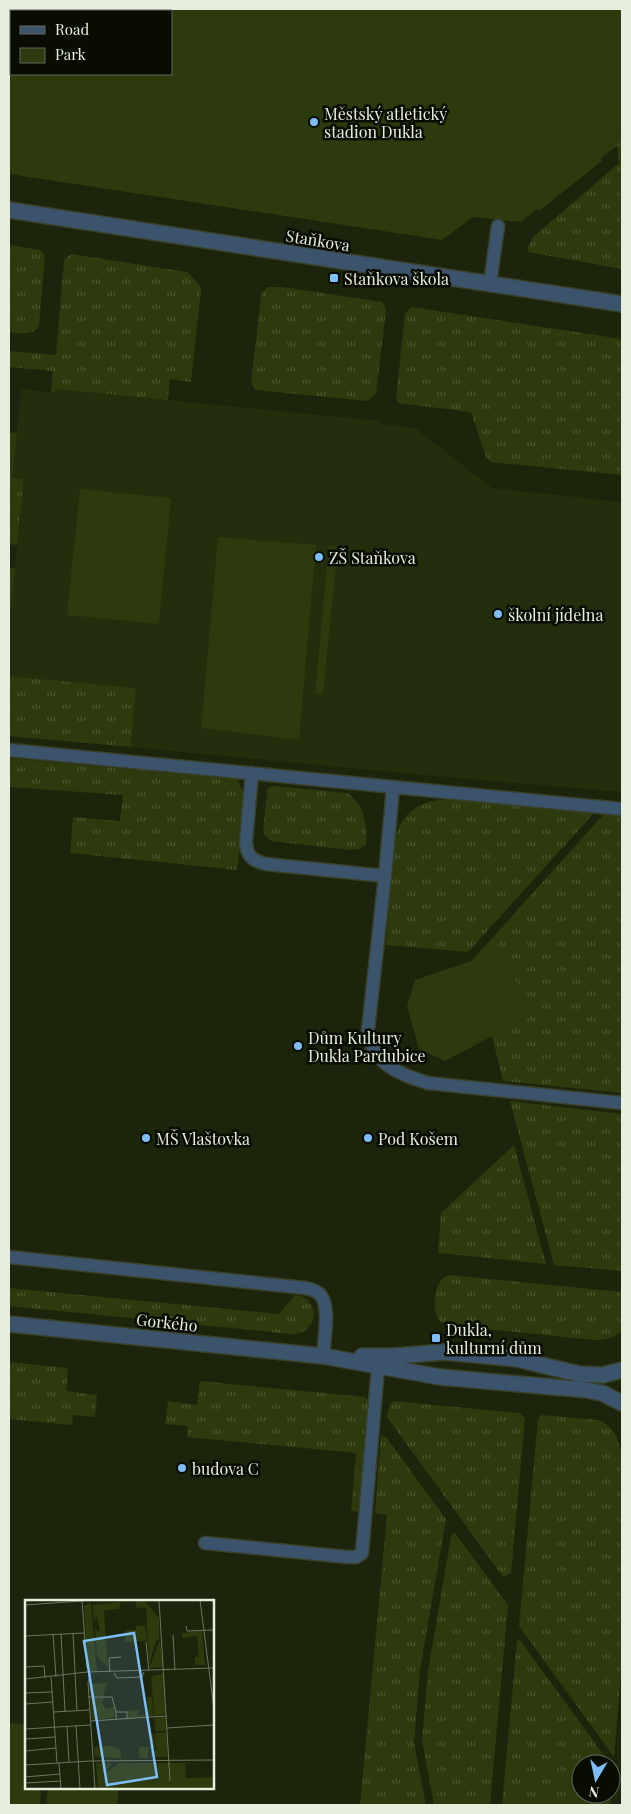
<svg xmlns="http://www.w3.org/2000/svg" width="631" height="1814" font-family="'Playfair Display',serif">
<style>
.built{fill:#232e0d}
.grass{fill:url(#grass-tufts)}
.park{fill:#2c3a0d;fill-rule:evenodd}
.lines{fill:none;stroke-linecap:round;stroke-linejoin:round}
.service-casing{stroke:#394029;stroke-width:15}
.minor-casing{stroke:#394029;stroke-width:18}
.service{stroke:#3c546b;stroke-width:12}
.minor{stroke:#3c546b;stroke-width:15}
.poi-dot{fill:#7dbef9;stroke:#080c03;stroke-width:2}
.labels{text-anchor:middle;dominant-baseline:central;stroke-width:5;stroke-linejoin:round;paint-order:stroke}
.poi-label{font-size:16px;fill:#e8eede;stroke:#080c03;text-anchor:start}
.street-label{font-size:16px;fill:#e8eede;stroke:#080c03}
.inset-road{fill:none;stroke:#6e755f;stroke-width:1}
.view{fill:#7dbef9;fill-opacity:0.15;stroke:#7dbef9;stroke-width:2.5}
.inset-edge{fill:none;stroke:#e8eede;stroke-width:2.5}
</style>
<defs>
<pattern id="grass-tufts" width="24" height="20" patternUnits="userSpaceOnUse" patternTransform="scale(1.25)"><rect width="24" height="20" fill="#2c3a0d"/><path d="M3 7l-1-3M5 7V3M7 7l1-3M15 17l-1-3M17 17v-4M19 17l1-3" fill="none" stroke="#4b5730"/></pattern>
</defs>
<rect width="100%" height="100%" fill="#1c240b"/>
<path class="built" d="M 21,389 L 51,392 L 55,389 L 382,421 L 382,424 L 415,428 L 492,488 L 622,502 L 622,792 L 423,775 L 131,747 L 136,688 L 9,676 L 9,613 L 10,613 L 24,480 L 12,478 Z"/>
<path class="grass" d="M 622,97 L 622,269 L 528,252 L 528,247 L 534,236 L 619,163 L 617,146 Z
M 9,245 L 40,250 L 45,256 L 39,325 C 32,337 21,333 9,332 Z
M 71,254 L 187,272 L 197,282 L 201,289 L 191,382 L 170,379 L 168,400 L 56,389 L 55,392 L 51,392 L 53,371 L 9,367 L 9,351 L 56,355 L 64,260 Z
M 268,287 L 282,287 L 382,302 L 386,310 L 376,394 L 368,401 L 255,390 L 251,382 L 261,296 L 262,292 Z
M 412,307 L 622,339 L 622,475 L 490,462 L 486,457 L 471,412 L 398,403 L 396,397 L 405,313 Z
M 9,432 L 17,433 L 12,478 L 24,479 L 17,545 L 9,544 Z
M 9,568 L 15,568 L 10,613 L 9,613 Z
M 9,676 L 136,688 L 131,747 L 9,736 Z
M 9,758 L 237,779 L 246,799 L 237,870 L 70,853 L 73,817 L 120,821 L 123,795 L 9,787 Z
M 274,786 L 347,793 C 364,803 368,826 366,845 L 360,849 L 351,850 L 271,841 L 263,833 L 267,791 L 269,787 Z
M 449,799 L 594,813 L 468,952 L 386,945 L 395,837 C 405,809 420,801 449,799 Z
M 604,814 L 622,816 L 622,1093 L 503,1081 L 492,1036 L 532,1015 L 494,936 Z
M 510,1101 L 622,1114 L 622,1271 L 554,1265 Z
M 514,1145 L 546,1264 L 438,1253 L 441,1213 Z
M 449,1275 L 622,1292 L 622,1331 C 613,1338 606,1340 594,1340 L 447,1325 L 441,1322 C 430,1312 433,1279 449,1275 Z
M 9,1288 L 279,1314 L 295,1295 C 323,1297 318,1336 291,1334 L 9,1306 Z
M 9,1362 L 68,1368 L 66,1391 L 97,1395 L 95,1417 L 73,1415 L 72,1425 L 9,1419 Z
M 200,1381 L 365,1397 L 371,1403 L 360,1512 L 351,1511 L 356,1453 L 187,1437 L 188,1426 L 165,1424 L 168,1401 L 197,1405 Z
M 394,1401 L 519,1413 L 525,1418 L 511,1573 L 503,1577 L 387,1417 L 390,1404 Z
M 541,1415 L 598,1420 C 616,1427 617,1439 622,1454 L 622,1662 L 614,1757 L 519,1626 L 538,1419 Z
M 381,1436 L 386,1437 L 446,1519 L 420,1670 L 414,1742 L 426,1805 L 360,1805 L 387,1515 L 375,1513 Z
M 455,1533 L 508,1605 L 490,1805 L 434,1805 L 422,1741 L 428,1671 L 451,1536 Z
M 520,1640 L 610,1764 L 581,1764 L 581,1794 L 611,1794 L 611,1765 L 613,1769 L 610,1805 L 502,1805 L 517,1641 Z"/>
<path class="park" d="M 9,9 L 622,9 L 622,97 L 617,146 L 601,158 L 602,161 L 539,211 L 537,209 L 521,222 L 473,217 L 442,240 L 9,174 ZM 11,11 L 171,11 L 171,74 L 11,74 Z
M 80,489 L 171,498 L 159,624 L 67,615 Z
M 218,537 L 316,545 L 299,740 L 201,728 Z
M 329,546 L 338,547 L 323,694 L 315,693 Z
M 494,936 L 532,1015 L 445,1061 L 419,1049 L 407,1006 L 415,980 L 471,961 Z
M 9,1723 L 26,1724 L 26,1788 L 41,1788 L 40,1805 L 9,1805 Z
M 48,1788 L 119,1788 L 117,1805 L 46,1805 Z"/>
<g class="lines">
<defs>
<path id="service" d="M 490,284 L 498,226
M 9,750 L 622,809
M 252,773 L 246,841 C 246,855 252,861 266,864 L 385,876 L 393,787
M 385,876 L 368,1030 C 371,1063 400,1075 428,1083 L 622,1103
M 9,1257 L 305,1288 C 309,1289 314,1290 317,1292 C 332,1300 324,1340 323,1356
M 205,1543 L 347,1557 L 356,1557 L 362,1553 L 379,1356"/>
<path id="minor" d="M 9,210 L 622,304
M 9,1324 L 323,1356 L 440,1377 L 587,1390 L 602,1393 L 622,1403
M 362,1356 L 395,1356 L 444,1352 L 517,1359 L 579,1374 L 603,1375 L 622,1370"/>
</defs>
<use href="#service" class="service-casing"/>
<use href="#minor" class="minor-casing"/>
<use href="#service" class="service"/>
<use href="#minor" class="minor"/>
</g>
<g class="poi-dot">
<circle cx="314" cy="122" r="5"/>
<rect x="329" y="273" width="10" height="10" rx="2.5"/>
<circle cx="319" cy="557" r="5"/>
<circle cx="498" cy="614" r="5"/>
<circle cx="298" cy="1046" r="5"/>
<circle cx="146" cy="1138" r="5"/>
<circle cx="368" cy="1138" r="5"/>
<rect x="431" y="1333" width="10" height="10" rx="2.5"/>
<circle cx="182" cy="1468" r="5"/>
</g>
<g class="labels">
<g class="poi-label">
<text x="324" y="113">Městský atletický<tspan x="324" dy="18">stadion Dukla</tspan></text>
<text x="344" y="278">Staňkova škola</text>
<text x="329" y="557">ZŠ Staňkova</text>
<text x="508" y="614">školní jídelna</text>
<text x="308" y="1037">Dům Kultury<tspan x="308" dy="18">Dukla Pardubice</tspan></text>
<text x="156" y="1138">MŠ Vlaštovka</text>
<text x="378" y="1138">Pod Košem</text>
<text x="446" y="1329">Dukla,<tspan x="446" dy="18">kulturní dům</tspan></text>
<text x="192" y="1468">budova C</text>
</g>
<g class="street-label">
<text transform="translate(318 240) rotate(9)">Staňkova</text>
<text transform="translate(167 1322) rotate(6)">Gorkého</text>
</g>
</g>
<g transform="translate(25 1600)">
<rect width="189" height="189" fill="#1c240b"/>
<path d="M 112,0 L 119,0 L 134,18 L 134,40 L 131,41 L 124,65 L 121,7 L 112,8 L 110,5 ZM 96,2 L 94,9 L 79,10 L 83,68 L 72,56 L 70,27 L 73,33 L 75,29 L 72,17 L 69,21 L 68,5 ZM 66,3 L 72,71 L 66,71 L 63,68 L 59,6 ZM 177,31 L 180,65 L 174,65 L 170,64 L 170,57 L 174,57 L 172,36 L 158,38 L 157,33 ZM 135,40 L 138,67 L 124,68 ZM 138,74 L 140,114 L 129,116 L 126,76 ZM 82,83 L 78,96 L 65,96 L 64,84 ZM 79,97 L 77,103 L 81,109 L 90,107 L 89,117 L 67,120 L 65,98 ZM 122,97 L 127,97 L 128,116 L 103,118 L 102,111 L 116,110 L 112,115 L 123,114 ZM 140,117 L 141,131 L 130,131 L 129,118 ZM 141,132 L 143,157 L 126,157 L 125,151 L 131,150 L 130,133 ZM 124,134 L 129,134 L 130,148 L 123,149 L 123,158 L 114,158 L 114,147 L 127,147 ZM 87,146 L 96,150 L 96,158 L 70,157 L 69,147 ZM 71,163 L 87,163 L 81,172 L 81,189 L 73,189 Z" fill="#2c3a0d"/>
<path d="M 120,25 L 122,41 L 100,42 L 100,30 L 111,30 L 111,26 ZM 94,163 L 160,163 L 161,178 L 189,177 L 189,189 L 81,189 L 81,173 Z" fill="#2c3a0d"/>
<path class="inset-road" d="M 134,0 L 145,181M 175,0 L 189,109M 57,1 L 62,67M 0,5 L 70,0M 161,26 L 162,31 L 189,30M 48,33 L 52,111M 28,34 L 31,77M 36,34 L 40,112M 148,35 L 150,70M 0,36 L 59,33M 121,42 L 124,71M 0,67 L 19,66 L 20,78M 62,67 L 65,75 L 63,82 L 70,189M 85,72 L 84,58 L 96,57M 89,73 L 92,78 L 117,77 L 119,72M 26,77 L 32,163M 0,79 L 62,72 L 189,68M 0,93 L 27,92M 63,97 L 87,97 L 91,112M 0,104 L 28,102M 29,112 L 64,110M 91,119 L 91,112 L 102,112 L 102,119M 65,121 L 142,116M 51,126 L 55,189M 42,127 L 44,162M 142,128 L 189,125M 0,129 L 65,125M 0,139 L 30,137M 0,151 L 31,148M 34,163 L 36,189M 0,165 L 65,161 L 189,160M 0,177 L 35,174M 0,183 L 36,181"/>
<path class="view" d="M 109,33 L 132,177 L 82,185 L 59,41 Z"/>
<rect width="189" height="189" class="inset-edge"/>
</g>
<rect width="631" height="1814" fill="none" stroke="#e8eede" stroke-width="20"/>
<rect x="10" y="10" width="162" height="65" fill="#080c03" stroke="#62665b"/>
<rect x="20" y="26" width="25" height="8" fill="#3c546b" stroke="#62665b"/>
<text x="55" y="35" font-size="15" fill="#e8eede">Road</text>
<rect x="20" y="48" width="25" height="15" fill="#2c3a0d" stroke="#62665b"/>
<text x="55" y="60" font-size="15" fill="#e8eede">Park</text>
<g transform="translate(596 1779) rotate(189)"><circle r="24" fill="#080c03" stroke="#62665b"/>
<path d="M0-4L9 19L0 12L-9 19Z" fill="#7dbef9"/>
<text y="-8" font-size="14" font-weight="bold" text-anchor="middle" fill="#e8eede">N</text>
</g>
</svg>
